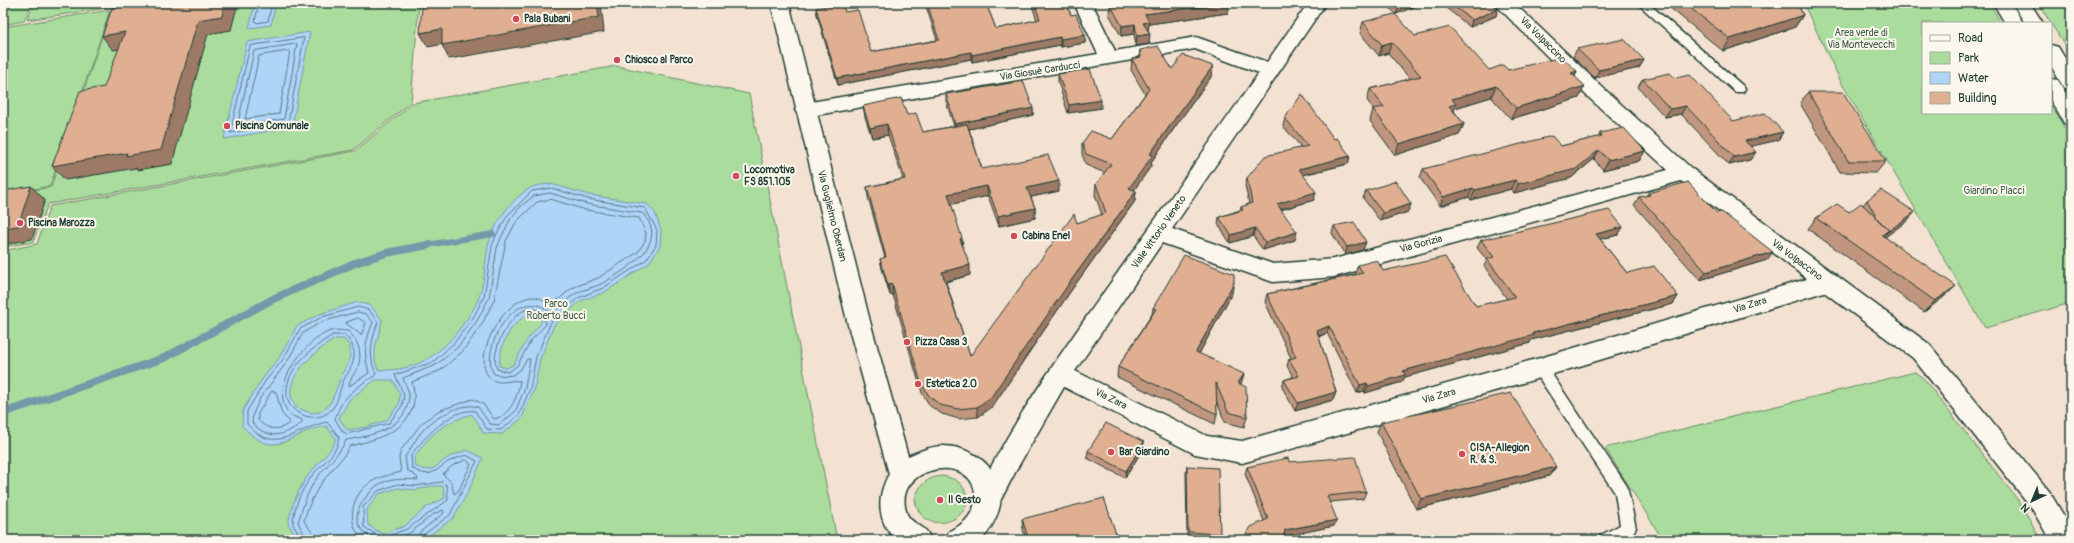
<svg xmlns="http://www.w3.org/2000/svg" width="2074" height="543" font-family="Pangolin,sans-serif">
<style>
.green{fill:#aadc9d;stroke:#648c68}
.water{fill:#aed4f8;stroke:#7598aa;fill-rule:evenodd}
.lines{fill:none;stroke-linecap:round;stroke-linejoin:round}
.shore{stroke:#587982;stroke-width:1}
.stream-far1{stroke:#7598aa;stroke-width:6}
.stream{stroke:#7598aa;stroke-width:8}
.service-casing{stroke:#1f3d34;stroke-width:3}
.minor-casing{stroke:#1f3d34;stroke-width:3}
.secondary-casing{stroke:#1f3d34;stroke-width:3}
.primary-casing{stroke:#1f3d34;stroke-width:3}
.service{fill:#fbf7ec;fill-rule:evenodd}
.minor{fill:#fbf7ec;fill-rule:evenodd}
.secondary{fill:#fbf7ec;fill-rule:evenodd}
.primary{fill:#fbf7ec;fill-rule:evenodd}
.wall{fill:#c1967e;stroke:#1f3d34}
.shaded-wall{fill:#9d7a66;stroke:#1f3d34}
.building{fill:#e0af92;stroke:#1f3d34}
.poi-dot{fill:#d1495b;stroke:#fbf7ec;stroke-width:1.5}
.labels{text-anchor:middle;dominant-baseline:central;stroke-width:4;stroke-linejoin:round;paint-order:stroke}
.poi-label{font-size:10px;font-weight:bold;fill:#1f3d34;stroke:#fbf7ec;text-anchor:start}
.park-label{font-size:10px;fill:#3b5d49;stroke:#fbf7ec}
.street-label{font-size:10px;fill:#1f3d34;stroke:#fbf7ec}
</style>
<rect width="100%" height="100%" fill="#f3e1d1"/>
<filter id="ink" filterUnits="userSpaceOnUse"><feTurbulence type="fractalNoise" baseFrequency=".025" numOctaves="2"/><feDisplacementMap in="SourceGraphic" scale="8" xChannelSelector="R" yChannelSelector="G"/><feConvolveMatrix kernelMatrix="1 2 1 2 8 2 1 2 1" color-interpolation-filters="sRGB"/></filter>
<g filter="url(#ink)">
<path class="green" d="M 3,3 L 32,3 L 24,21 L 3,25 Z
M 34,3 L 140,3 L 27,20 Z
M 153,3 L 419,3 L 411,102 L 353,150 L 48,204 L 33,242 L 3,247 L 3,196 L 51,187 L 111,10 Z
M 1803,3 L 1989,3 L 2001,23 L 1923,23 L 1923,113 L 2051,113 L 2051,105 L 2071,139 L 2071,303 L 1985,328 L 1841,82 Z
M 2038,3 L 2071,3 L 2071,55 Z
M 110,10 L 50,186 L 3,195 L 3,27 Z
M 616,66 L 749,94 L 837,540 L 3,540 L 3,251 L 37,244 L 50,206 L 355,151 L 413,103 Z
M 1915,372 L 1924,379 L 2021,504 L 2041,540 L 1663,540 L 1605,448 Z
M 943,476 C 953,478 961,481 965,491 C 978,521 920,540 915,499 C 919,484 928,477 943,476 Z"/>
<path class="water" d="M 255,3 L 276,3 L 271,25 L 249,28 Z
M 310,32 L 292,127 L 224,139 L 247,42 Z
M 551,184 L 589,195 L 647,204 L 655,213 L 661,230 L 660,246 L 649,263 L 605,292 L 580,301 L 554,325 L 540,359 L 534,390 L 522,418 L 502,434 L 483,433 L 477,421 L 471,414 C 441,425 433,431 414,457 L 415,466 C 432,474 433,468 446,459 C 452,455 460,453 467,450 L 483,458 L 467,494 L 453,518 L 423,540 L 299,540 L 288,524 C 292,505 298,489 310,473 C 318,462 332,452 336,438 L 326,426 C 319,428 311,429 305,432 C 277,447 266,451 242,426 L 243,410 L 263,378 L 279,358 L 297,326 L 320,314 L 358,302 L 371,306 L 382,320 C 379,340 370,349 378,370 C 417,372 442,354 464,323 C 470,315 477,305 480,294 C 485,279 485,262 488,246 C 493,225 511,199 530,188 C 535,185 544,185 551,184 ZM 533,312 L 540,314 L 542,322 L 527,340 L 514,364 L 507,368 L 499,366 C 500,343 511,321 533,312 ZM 335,339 L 344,339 L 350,346 C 351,365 346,364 340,379 C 331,403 327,423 296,407 C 294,404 292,400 291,396 C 287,374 319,348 335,339 ZM 375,380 L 393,380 L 400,394 L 399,404 L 387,420 L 367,427 L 347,430 L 339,418 L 350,399 ZM 431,486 L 443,486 L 445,498 L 427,507 L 405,526 L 382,534 L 368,525 L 367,509 L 379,494 L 398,488 L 415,490 Z"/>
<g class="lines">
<path class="shore" d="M 259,3 L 255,21 L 257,23 L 268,21 L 272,3
M 304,38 L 288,123 L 230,133 L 250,46 Z
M 297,44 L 284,119 L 237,127 L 254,51 Z
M 290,51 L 279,114 L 245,119 L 259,56 Z
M 531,308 L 542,311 L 546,324 L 530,342 L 517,366 L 508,372 L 497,369 C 490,353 505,326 517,315 C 521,311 526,310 531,308 Z
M 358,312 L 366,314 L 373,322 C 365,343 363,351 369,373 L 349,386 C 349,379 354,375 357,369 C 363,355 359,341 348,331 C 344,331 339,330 335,330 C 308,334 264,391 291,415 C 294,417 298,418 302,420 L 302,423 C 283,436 270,441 252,423 L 253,414 L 260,398 L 287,362 L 303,333 L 321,322 Z
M 358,318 L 366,323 L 361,335 L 346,323 Z
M 333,335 L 345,335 C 358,349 356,361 346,376 C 339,386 340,400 332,409 C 319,425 289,416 287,396 C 284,369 313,347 333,335 Z
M 272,391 L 276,392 L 282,414 L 290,422 C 280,432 267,430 258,420 L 258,414 Z
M 466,460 L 471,464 L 459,490 L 454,494 L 451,482 L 443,474 L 452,466 Z
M 443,482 L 447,486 L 448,500 L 407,529 L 382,538 L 364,527 L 363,507 L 378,491 L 398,484 L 415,486 Z
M 302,540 L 293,524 C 293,506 304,485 315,472 C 325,461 338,453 339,437 L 327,422 C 294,429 275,456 247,424 L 247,411 L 266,380 L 282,361 L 300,329 L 322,317 L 358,307 L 369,310 L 378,322 C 371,343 368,353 376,375 C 358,386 341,397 335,419 L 343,432 L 347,434 L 389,423 L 402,406 L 404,395 L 395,375 L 433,362 L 454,343 L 473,318 L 484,297 L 492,246 L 496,236 L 507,216 L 532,191 L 551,188 L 588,199 L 645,208 L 657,230 L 656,245 L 646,260 L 603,288 L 578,298 L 551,322 L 536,357 L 530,389 L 519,415 L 501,430 L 487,429 L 475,411 C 452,407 423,439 411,455 L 412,468 C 429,479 434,472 448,462 C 454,459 460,457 466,455 L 477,461 L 450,515 L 423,535 L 422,540
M 307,540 L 298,522 C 303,507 307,492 316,479 C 326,465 339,456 346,440 C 372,436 408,428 409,396 C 409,389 404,384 403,378 L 436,365 L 458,347 L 477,321 L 489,298 L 497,248 L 501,238 L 511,218 L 522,205 L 534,196 L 550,193 L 587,204 L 642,213 C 672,243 625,271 601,284 C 593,288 583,289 575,294 C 567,299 559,308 552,314 C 517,279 478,350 494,374 C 513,378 517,376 527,359 L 530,359 L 525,388 L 515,412 L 499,425 L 490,424 L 478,407 C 462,402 439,416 427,426 C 418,434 412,447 405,457 L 407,470 L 417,477 L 418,480 C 404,479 388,478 376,486 C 373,488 370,493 368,495 C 351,514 354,528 375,540
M 313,540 L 312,532 L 304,521 C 309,502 318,486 331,471 C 338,463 345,456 350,446 C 384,438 424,425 412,382 L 441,370 L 463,351 L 482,324 L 494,300 L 506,241 L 516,222 L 537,202 L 550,199 L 586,210 L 639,218 L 646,233 L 645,241 L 638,252 L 598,278 L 572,288 L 553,304 C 546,302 540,297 533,297 C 503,297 467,364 493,380 C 502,385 510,379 520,381 C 518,396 510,416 494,419 L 483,404 L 473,399 L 438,411 L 421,424 L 401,450 L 399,458 L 401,472 C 391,475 380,476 371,482 C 351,495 345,523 363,540
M 392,540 L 410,533 L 432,515 L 443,510 L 444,513 L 420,532 L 417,540"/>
<path class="stream-far1" d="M 421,246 L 493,234"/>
<path class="stream" d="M 3,413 L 164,358 L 273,299 L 355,263 L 386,253 L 428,245"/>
<defs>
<path id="service" d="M 1637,3 L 1648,3 L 1743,86 L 1745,89 L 1743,92 L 1735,92 Z
M 1540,362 L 1545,364 L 1627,486 L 1636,528 C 1629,542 1612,540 1598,540 L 1601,535 L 1620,525 L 1615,493 L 1535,372 L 1533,368 L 1535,364 Z"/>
<path id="minor" d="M 1074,3 L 1092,3 L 1115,51 L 1196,37 L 1267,62 L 1308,3 L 1326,3 L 1172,229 L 1273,264 L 1334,259 L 1668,170 L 1586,95 L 1494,3 L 1514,3 L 1600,85 L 1691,168 L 1929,344 L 2049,491 L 2071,528 L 2071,540 L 2050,540 L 2031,507 L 1913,358 L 1824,292 L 1540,378 L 1242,463 L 1195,454 L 1064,387 L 1019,465 L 998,505 L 989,508 L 980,505 L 976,497 C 1010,424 1058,358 1104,292 C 1156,219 1207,146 1259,73 L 1195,49 L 805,117 L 798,115 L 795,110 L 798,105 L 805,103 L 1098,54 ZM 1681,181 L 1807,279 L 1540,358 L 1242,441 L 1207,436 L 1075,371 L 1162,243 L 1273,282 L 1334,277 Z"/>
<path id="secondary" d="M 771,3 L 789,3 L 871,325 L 908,456 C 920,451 931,446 944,446 C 981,447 1013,481 996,517 C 992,526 988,534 981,540 L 945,540 C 946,538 947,533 949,532 C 950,530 954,529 957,527 C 966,522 974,512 975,501 C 980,450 892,464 906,511 C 909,523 921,524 927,532 C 929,534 930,538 931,540 L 896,540 C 877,522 876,497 889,474 L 848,325 Z"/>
<path id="primary" d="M 1993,3 L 2011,3 L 2023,23 L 2005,23 Z
M 2012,3 L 2030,3 L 2043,23 L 2025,23 Z
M 2051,45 L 2058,47 L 2071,68 L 2071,89 L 2064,88 L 2051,66 Z
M 2051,79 L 2058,80 L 2071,102 L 2071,125 L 2064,123 L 2051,101 Z"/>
</defs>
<use href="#service" class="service-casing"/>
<use href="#minor" class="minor-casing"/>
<use href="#secondary" class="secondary-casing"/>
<use href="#primary" class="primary-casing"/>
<use href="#service" class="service"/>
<use href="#minor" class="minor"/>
<use href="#secondary" class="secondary"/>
<use href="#primary" class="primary"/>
</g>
<path class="wall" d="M 925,3 L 986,3 L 996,29 L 1037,20 L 1031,3 L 1066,3 L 1071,15 L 1085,35 L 1085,43 L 1061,47 L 1060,45 L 972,62 L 971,59 L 838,85 L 817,15 L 816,8 L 845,12 L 871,52 L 937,40 Z
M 1109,3 L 1229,3 L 1228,13 L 1149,24 L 1148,31 L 1149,44 L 1136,46 L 1134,34 L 1121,36 L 1109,14 L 1110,5 Z
M 1384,3 L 1424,3 L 1396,14 Z
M 1440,3 L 1494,3 L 1493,6 L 1496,16 L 1470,27 Z
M 1664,3 L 1797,3 L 1803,15 L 1795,27 L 1723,51 Z
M 1363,22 L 1415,36 L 1489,70 L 1508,70 L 1577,71 L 1575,77 L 1579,98 L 1511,119 L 1491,97 L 1455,108 L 1454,111 L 1464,124 L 1459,135 L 1395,155 L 1370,121 L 1373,109 L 1367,100 L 1370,89 L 1410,79 L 1388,53 L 1379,56 L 1360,33 Z
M 1577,49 L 1644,60 L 1639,68 L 1595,78 L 1573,57 Z
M 1140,50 L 1172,69 L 1211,77 L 1175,127 L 1152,161 L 1151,166 L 1134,190 L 1136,191 L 1135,201 L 1070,292 L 992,407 L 978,417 L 959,419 L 942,414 L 930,406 L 922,393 L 893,295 L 890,295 L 882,269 L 880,259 L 885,258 L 868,197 L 867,187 L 903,179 L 888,135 L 872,138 L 865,117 L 863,106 L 907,115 L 923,132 L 954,126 L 946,102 L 946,94 L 1033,108 L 1033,115 L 969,129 L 982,169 L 1059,191 L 1031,197 L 1035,208 L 1035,218 L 999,226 L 988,196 L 951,204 L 970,275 L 946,282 L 970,356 L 1077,223 L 1102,215 L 1095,195 L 1096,184 L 1105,173 L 1086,165 L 1082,154 L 1082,143 L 1112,139 L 1145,94 L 1131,70 L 1132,59 L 1139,57 Z
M 1058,74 L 1101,108 L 1068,113 L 1058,82 Z
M 1675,78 L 1733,121 L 1783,132 L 1778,140 L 1750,146 L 1756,152 L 1750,160 L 1729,165 L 1681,114 L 1665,117 L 1638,87 L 1643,79 Z
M 1808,92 L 1886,161 L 1876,173 L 1840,172 L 1800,103 Z
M 1285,118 L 1334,139 L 1350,156 L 1348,164 L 1303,175 L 1314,200 L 1281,210 L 1295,240 L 1263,250 L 1253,236 L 1230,243 L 1218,224 L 1219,217 L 1240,210 L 1241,207 L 1249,204 L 1245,185 L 1247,178 L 1301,147 L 1283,126 Z
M 1600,133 L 1645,151 L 1639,161 L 1603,170 L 1594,159 L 1571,178 L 1514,193 L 1511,189 L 1471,200 L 1469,197 L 1440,206 L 1420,178 L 1423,169 L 1561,146 L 1599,137 Z
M 1366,191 L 1411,204 L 1408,212 L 1380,221 L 1363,198 Z
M 1648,193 L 1717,213 L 1767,260 L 1700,280 L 1634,205 L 1639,197 L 1646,196 Z
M 1867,200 L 1908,220 L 1885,237 L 1945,296 L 1924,312 L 1808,229 L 1816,218 L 1849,212 L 1863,205 Z
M 1334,226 L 1363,250 L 1345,255 L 1332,233 Z
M 1623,227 L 1618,235 L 1600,239 L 1627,273 L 1678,296 L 1673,304 L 1531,340 L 1530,343 L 1405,377 L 1402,382 L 1365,393 L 1364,391 L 1357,393 L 1327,333 L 1319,337 L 1336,392 L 1333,400 L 1295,411 L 1282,387 L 1284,380 L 1293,377 L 1287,366 L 1289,359 L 1291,358 L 1265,302 L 1267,294 L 1356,274 L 1355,273 L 1358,265 L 1383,271 L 1476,306 L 1507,299 L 1484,266 L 1487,260 L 1477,248 L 1481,240 Z
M 1232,293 L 1199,354 L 1241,385 L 1247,417 L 1244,427 L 1225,422 L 1216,400 L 1217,414 L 1215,424 L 1117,377 L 1118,367 L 1152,314 L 1153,308 Z
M 1381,422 L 1556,467 L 1549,476 L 1416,509 L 1377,432 Z
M 1144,442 L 1143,449 L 1125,478 L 1087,458 L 1088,451 Z
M 1289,462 L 1366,492 L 1363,499 L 1330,502 L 1334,526 L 1284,536 L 1283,540 L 1243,540 L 1244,537 L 1264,521 L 1245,474 L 1247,467 Z
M 1187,466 L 1220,534 L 1218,540 L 1187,538 L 1186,473 Z
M 1022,519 L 1118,540 L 1026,540 L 1023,529 Z"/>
<path class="shaded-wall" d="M 225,3 L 238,3 L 231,30 L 208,34 L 172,164 L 138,170 L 136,168 L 65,180 L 52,166 L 198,20 Z
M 597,3 L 601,3 L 604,32 L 449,59 L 442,45 Z
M 1229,3 L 1228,13 L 1149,24 L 1148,32 L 1143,33 L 1145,14 Z
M 1406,3 L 1424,3 L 1396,14 L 1399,6 Z
M 1498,9 L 1496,16 L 1470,27 L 1472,20 Z
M 1803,15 L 1795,27 L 1723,51 L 1730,39 Z
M 1135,24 L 1134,34 L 1121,36 L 1122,26 Z
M 442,29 L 449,43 L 428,47 L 420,33 Z
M 125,32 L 136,46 L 113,50 L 102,36 Z
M 1150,34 L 1149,44 L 1136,46 L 1137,36 Z
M 1085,35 L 1085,43 L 1061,47 L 1061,39 Z
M 1060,37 L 1060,45 L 972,62 L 972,55 Z
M 1392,42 L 1388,53 L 1379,56 L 1382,45 Z
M 971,52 L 971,59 L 838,85 L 837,78 Z
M 1644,60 L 1639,68 L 1595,78 L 1599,70 Z
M 1213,66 L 1211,77 L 1175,127 L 1152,161 L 1151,166 L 1128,199 L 1129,188 L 1150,154 L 1176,117 Z
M 1577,71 L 1572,83 L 1571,73 Z
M 1496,86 L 1491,97 L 1455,108 L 1452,115 L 1449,106 L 1452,99 Z
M 1585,86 L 1579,98 L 1511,119 L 1516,108 Z
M 1101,100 L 1101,108 L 1068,113 L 1069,105 Z
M 1686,106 L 1681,114 L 1665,117 L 1670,109 Z
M 1033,108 L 1033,115 L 956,132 L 955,124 Z
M 887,124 L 888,135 L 872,138 L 870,128 Z
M 1464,124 L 1459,135 L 1395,155 L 1399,144 Z
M 1783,132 L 1778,140 L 1740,149 L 1745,141 Z
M 1599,150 L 1594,159 L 1571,178 L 1514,193 L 1518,184 Z
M 1645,151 L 1639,161 L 1603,170 L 1608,160 Z
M 1756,152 L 1750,160 L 1729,165 L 1734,157 Z
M 1350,156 L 1348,164 L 1297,176 L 1299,169 Z
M 1515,180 L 1511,189 L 1471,200 L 1475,190 Z
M 1059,181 L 1059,191 L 1027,198 L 1027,188 Z
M 31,186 L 45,200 L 32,239 L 3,245 L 3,228 Z
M 987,186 L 988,196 L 949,205 L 948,194 Z
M 1473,188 L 1469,197 L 1440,206 L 1443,197 Z
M 1136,191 L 1135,201 L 1070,292 L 992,407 L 978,417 L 977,407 L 1070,282 Z
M 1316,192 L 1314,200 L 1275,211 L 1277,204 Z
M 1411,204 L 1408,212 L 1380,221 L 1383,213 Z
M 1035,208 L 1035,218 L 999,226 L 998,216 Z
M 1915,212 L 1908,220 L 1880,241 L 1886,233 Z
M 1623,227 L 1618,235 L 1591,241 L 1596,234 Z
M 1255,228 L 1253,236 L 1230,243 L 1231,235 Z
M 1297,232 L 1295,240 L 1263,250 L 1265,242 Z
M 962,238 L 963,249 L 960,239 Z
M 1366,242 L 1363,250 L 1345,255 L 1347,247 Z
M 1773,252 L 1767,260 L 1700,280 L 1706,272 Z
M 970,265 L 970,275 L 943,282 L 942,272 Z
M 1234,282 L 1232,293 L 1194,363 L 1196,352 Z
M 892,284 L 893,295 L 890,295 L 888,285 Z
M 1956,286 L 1945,296 L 1924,312 L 1935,301 Z
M 1678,296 L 1673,304 L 1531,340 L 1530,343 L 1405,377 L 1402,382 L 1365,393 L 1368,386 L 1403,371 L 1533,333 Z
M 1329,326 L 1327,333 L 1314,338 L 1317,331 Z
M 1244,374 L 1241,384 L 1236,394 L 1238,383 Z
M 1367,383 L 1364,391 L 1357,393 L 1360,385 Z
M 1336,392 L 1333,400 L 1295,411 L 1298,403 Z
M 1144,442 L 1143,449 L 1125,478 L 1126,471 Z
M 1556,467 L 1549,476 L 1416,509 L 1421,499 Z
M 1337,520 L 1334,526 L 1282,537 L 1285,530 Z"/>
<path class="building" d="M 145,3 L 225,3 L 222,16 L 198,20 L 161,150 L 126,156 L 127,153 L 52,166 L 80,91 L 104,87 L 125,32 L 102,36 L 112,8 Z
M 422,3 L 597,3 L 599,17 L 442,45 L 442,29 L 420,33 Z
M 842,3 L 845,12 L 858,10 L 871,52 L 939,40 L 927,3 L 986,3 L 996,29 L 1040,19 L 1034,3 L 1066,3 L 1071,15 L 1076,14 L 1085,35 L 1061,39 L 1060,37 L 972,55 L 971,52 L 837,78 L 816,8 Z
M 1115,3 L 1228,3 L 1145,14 L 1149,22 L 1143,23 L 1150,34 L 1137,36 L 1135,24 L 1122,26 L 1110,4 Z
M 1396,3 L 1406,3 L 1399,6 Z
M 1450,3 L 1490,3 L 1498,9 L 1472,20 Z
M 1684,3 L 1797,3 L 1803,15 L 1730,39 Z
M 1395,14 L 1415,36 L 1450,27 L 1489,70 L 1503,65 L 1508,70 L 1562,57 L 1577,71 L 1571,73 L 1585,86 L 1516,108 L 1496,86 L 1452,99 L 1456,104 L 1449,106 L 1464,124 L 1399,144 L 1373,109 L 1384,107 L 1370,89 L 1421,76 L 1392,42 L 1382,45 L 1363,22 Z
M 1624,39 L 1644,60 L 1599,70 L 1577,49 Z
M 1158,46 L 1172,69 L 1183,55 L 1213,66 L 1176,117 L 1150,154 L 1153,155 L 1129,188 L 1136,191 L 1070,282 L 991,397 L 977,407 L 958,409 L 940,405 L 929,396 L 921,383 L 892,284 L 888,285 L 880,259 L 886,257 L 867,187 L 905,179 L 887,124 L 870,128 L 863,106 L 901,98 L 907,115 L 916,113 L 923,132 L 967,124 L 982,169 L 1048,155 L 1059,181 L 1027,188 L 1035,208 L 998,216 L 987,186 L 948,194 L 962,238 L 960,239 L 970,265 L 942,272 L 970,356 L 1074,214 L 1077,223 L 1106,213 L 1096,184 L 1111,164 L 1086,154 L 1082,143 L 1091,131 L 1112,139 L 1149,89 L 1132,59 L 1141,57 L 1140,50 Z
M 1090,69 L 1101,100 L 1069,105 L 1058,74 Z
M 1670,73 L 1675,78 L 1690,75 L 1733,121 L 1765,113 L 1783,132 L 1745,141 L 1756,152 L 1734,157 L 1686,106 L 1670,109 L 1643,79 Z
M 1023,81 L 1033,108 L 955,124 L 946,94 Z
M 1808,92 L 1843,92 L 1886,161 L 1848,161 Z
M 1302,94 L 1334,139 L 1337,138 L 1350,156 L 1299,169 L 1316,192 L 1277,204 L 1297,232 L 1265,242 L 1255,228 L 1231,235 L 1219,217 L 1243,210 L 1241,207 L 1252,203 L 1247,178 L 1265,156 L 1308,146 L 1285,118 Z
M 1624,128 L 1645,151 L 1608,160 L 1599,150 L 1576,169 L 1518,184 L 1515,180 L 1475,190 L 1473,188 L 1443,197 L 1423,169 L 1552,136 L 1561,146 L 1602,136 L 1600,133 Z
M 1396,181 L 1411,204 L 1383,213 L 1366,191 Z
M 1688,182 L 1717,213 L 1722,212 L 1773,252 L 1706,272 L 1639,197 L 1650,195 L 1648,193 Z
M 31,186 L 18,226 L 3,228 L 3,191 Z
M 1881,190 L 1915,212 L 1886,233 L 1889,230 L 1878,220 L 1867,200 Z
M 1861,203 L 1889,230 L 1882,235 L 1956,286 L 1935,301 L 1816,218 L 1837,204 L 1849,212 Z
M 1609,210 L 1623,227 L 1596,234 L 1627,273 L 1654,266 L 1678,296 L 1533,333 L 1534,335 L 1403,371 L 1405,375 L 1368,386 L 1367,383 L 1360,385 L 1329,326 L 1317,331 L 1336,392 L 1298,403 L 1284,380 L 1299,376 L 1289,359 L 1296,357 L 1267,294 L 1363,273 L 1358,265 L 1377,260 L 1383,271 L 1445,257 L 1476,306 L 1515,297 L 1487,259 L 1494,257 L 1481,240 Z
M 1354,222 L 1366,242 L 1347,247 L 1334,226 Z
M 1184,255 L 1234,274 L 1234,282 L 1196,352 L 1244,374 L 1238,383 L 1246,387 L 1247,417 L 1228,412 L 1216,383 L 1217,414 L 1118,367 L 1156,309 L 1153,308 Z
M 1511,393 L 1556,467 L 1421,499 L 1381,422 Z
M 1106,423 L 1144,442 L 1126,471 L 1088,451 Z
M 1355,457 L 1366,492 L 1327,496 L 1337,520 L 1285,530 L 1283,540 L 1245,540 L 1244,537 L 1251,527 L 1268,519 L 1247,467 L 1288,458 L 1289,462 Z
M 1187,466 L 1218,468 L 1220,534 L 1188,532 Z
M 1104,498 L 1118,540 L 1029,540 L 1022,519 Z"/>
</g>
<g class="poi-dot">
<circle cx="516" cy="19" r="4"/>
<circle cx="617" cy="60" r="4"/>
<circle cx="227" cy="126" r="4"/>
<circle cx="736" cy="176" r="4"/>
<circle cx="20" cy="223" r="4"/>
<circle cx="1014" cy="236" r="4"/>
<circle cx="907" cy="342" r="4"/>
<circle cx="918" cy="384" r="4"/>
<circle cx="1111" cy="452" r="4"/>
<circle cx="1462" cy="454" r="4"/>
<circle cx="940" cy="500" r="4"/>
</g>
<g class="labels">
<g class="poi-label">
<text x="524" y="19">Pala Bubani</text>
<text x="625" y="60">Chiosco al Parco</text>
<text x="235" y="126">Piscina Comunale</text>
<text x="744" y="170">Locomotiva<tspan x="744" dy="12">FS 851.105</tspan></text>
<text x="28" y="223">Piscina Marozza</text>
<text x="1022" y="236">Cabina Enel</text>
<text x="915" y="342">Pizza Casa 3</text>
<text x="926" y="384">Estetica 2.0</text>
<text x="1470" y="448">CISA-Allegion<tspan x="1470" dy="12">R. &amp; S.</tspan></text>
<text x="1119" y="452">Bar Giardino</text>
<text x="948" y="500">Il Gesto</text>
</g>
<g class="park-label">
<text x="1861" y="33">Area verde di<tspan x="1861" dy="12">Via Montevecchi</tspan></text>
<text x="1994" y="191">Giardino Placci</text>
<text x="556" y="304">Parco<tspan x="556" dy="12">Roberto Bucci</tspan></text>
</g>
<g class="street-label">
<text transform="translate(1543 40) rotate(45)">Via Volpaccino</text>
<text transform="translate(1040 71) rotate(-9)">Via Giosuè Carducci</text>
<text transform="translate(832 216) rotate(76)">Via Guglielmo Oberdan</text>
<text transform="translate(1159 232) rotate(-55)">Viale Vittorio Veneto</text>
<text transform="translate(1421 244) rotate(-15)">Via Gorizia</text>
<text transform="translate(1797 260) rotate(37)">Via Volpaccino</text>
<text transform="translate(1750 305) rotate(-17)">Via Zara</text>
<text transform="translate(1439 396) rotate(-16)">Via Zara</text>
<text transform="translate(1111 399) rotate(27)">Via Zara</text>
</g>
</g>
<rect width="2074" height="543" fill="none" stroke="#fbf7ec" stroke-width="16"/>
<rect x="8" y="8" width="2058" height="527" fill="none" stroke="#1f3d34" stroke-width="1.5" filter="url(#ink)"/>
<rect x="1922" y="22" width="130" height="92" fill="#fbf7ec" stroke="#a3ada2"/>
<rect x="1930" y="35" width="20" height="6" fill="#fbf7ec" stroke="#a3ada2"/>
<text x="1958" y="42" font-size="12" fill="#1f3d34">Road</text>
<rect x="1930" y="52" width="20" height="12" fill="#aadc9d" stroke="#a3ada2"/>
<text x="1958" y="62" font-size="12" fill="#1f3d34">Park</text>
<rect x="1930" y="72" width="20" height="12" fill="#aed4f8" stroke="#a3ada2"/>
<text x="1958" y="82" font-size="12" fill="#1f3d34">Water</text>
<rect x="1930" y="92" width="20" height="12" fill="#e0af92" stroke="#a3ada2"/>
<text x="1958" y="102" font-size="12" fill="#1f3d34">Building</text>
<g transform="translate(2032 501) rotate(224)" stroke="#fbf7ec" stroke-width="3" paint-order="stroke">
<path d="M0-3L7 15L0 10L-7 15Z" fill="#1f3d34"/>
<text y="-6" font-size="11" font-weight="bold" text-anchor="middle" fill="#1f3d34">N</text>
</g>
</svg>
